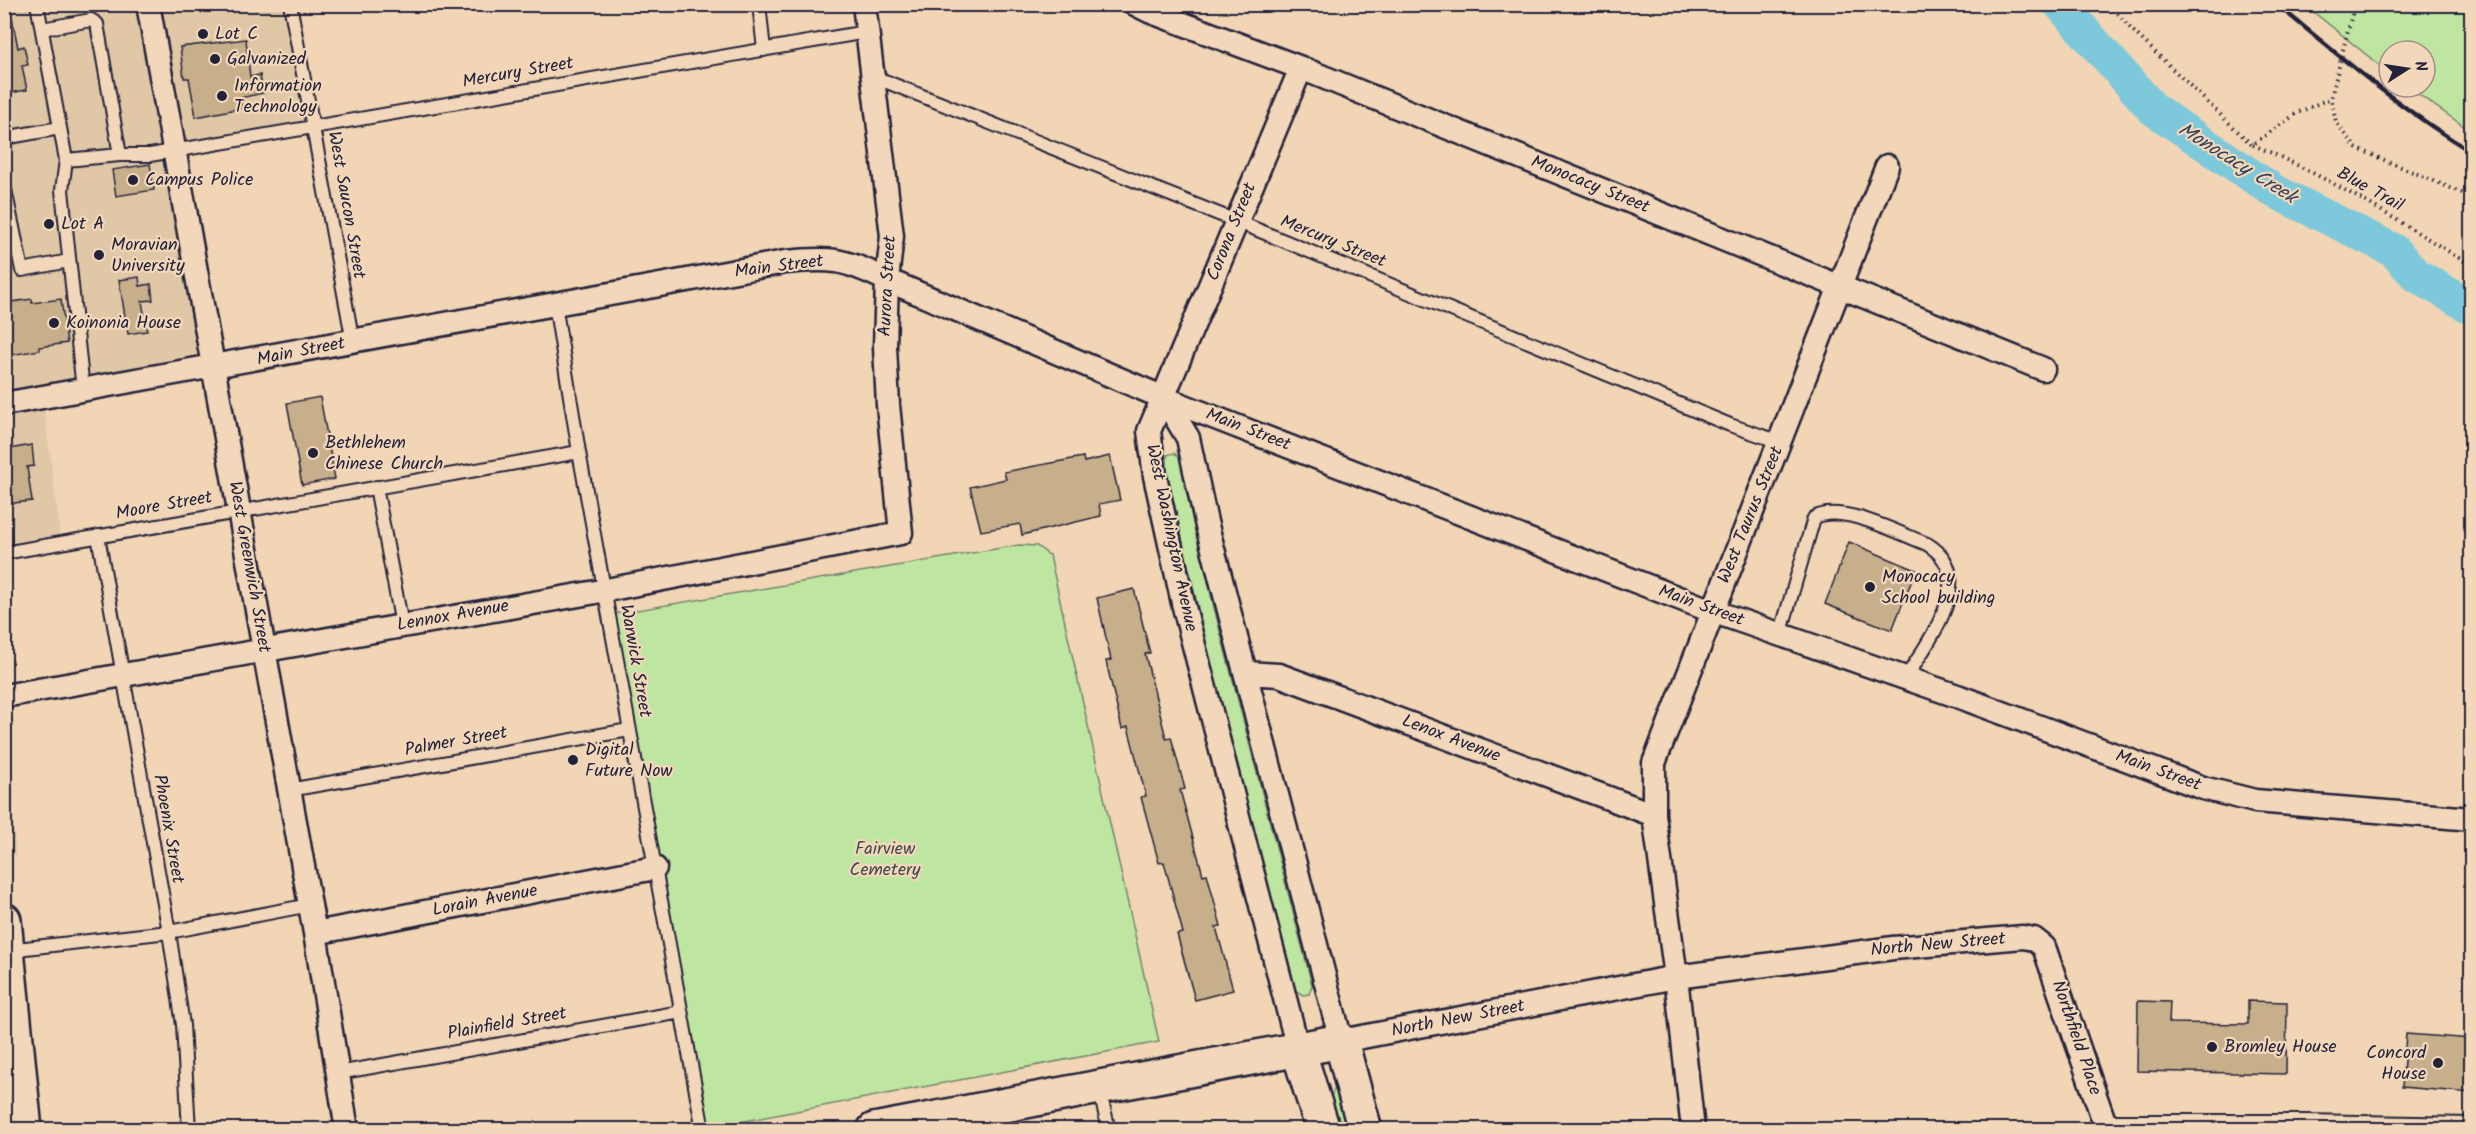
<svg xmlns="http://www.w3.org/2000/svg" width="2476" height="1134" font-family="Kalam,sans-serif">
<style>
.built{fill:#e0c7a6}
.green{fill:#bfe6a1;stroke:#70846e;stroke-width:1.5}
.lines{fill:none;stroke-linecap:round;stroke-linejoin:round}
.river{stroke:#7dc9db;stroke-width:34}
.building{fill:#c7af8c;stroke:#22223b;stroke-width:1.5}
.lane-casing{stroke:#22223b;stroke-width:16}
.street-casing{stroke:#22223b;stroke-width:27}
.secondary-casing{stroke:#22223b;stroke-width:38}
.path{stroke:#22223b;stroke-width:4;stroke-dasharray:1.5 4.5;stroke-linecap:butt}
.lane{stroke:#f3d7ba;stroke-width:12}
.street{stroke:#f3d7ba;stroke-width:22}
.secondary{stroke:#f3d7ba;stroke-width:33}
.rail{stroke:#22223b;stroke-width:4.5}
.poi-dot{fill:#22223b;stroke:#f3d7ba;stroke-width:2}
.labels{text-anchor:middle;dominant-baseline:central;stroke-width:4.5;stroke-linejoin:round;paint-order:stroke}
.poi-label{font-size:18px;fill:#22223b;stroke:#f3d7ba;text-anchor:start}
.street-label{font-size:18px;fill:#22223b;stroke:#f3d7ba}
.park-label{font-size:18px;fill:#41494f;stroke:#f3d7ba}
.water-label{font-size:20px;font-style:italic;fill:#34435b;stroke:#f3d7ba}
</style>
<rect width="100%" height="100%" fill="#f1d5b4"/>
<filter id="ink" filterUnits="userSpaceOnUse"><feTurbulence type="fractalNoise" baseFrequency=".0167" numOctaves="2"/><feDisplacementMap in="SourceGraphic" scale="12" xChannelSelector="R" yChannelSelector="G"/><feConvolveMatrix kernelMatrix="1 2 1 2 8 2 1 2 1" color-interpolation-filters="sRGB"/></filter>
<g filter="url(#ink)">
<path class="built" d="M 5,5 L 290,5 L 313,126 L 176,151 L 213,368 L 42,394 L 61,541 L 5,551 Z
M 4,704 L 16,855 L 5,857 L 4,857 Z"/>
<path class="green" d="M 2305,5 L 2471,5 L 2471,131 L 2408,87 L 2425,87 L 2425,51 L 2389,51 L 2389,73 Z
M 1174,453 L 1180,458 L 1183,469 L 1214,608 L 1312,985 L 1309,994 L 1303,995 L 1296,991 L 1218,695 L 1167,473 L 1167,455 Z
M 1019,545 L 1037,546 L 1050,556 L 1159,1042 L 703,1129 L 608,615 Z
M 1343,1085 L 1357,1129 L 1340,1129 L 1331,1096 L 1335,1088 Z"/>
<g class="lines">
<path class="river" d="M 2060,4 L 2153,109 L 2274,191 L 2393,250 L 2416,275 L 2472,308"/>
</g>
<path class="building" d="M 12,17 L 18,48 L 24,46 L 28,65 L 22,66 L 27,90 L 4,94 L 4,18 Z
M 246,39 L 250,77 L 260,75 L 263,93 L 240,98 L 242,108 L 196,117 L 189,78 L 184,78 L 180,47 Z
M 150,164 L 154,190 L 116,196 L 112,170 Z
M 139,277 L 140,286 L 151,284 L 153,300 L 142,301 L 147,331 L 128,334 L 119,280 Z
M 32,299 L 32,303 L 61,299 L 67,343 L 39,347 L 40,350 L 11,355 L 4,303 Z
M 320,397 L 335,479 L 302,485 L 287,403 Z
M 32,445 L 34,466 L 27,467 L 32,501 L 4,504 L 4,450 Z
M 1110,456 L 1120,500 L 1099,504 L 1101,516 L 1022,535 L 1020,524 L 981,531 L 970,487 L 1006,479 L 1004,472 L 1083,457 L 1084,462 Z
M 1849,542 L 1916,570 L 1892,630 L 1825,604 Z
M 1134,589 L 1150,653 L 1145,654 L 1166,738 L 1171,737 L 1185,789 L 1180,790 L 1203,875 L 1207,874 L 1221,926 L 1216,927 L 1233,990 L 1195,1000 L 1177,934 L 1183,933 L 1164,862 L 1159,863 L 1141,797 L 1146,796 L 1128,727 L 1122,729 L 1106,661 L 1111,660 L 1097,598 Z
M 2138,1001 L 2170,1002 L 2169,1023 L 2248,1024 L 2248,1001 L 2287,1002 L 2286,1074 L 2137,1071 Z
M 2406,1034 L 2472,1039 L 2472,1093 L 2402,1087 Z"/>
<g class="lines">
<defs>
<path id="lane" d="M 37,4 L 66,160 L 120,155
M 290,4 L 353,342
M 759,4 L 764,50
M 42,29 L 91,20 L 97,24 L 120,155 L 150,155 L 866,32
M 872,76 L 1236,221 L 1730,425 L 1780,442
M 4,138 L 60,128
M 66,160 L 62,190 L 83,390
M 4,185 L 22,270 L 69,261
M 555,304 L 579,452 L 703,1130
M 376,487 L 402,625
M 98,536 L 169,932 L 183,1025 L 189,1130
M 4,553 L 579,452
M 1780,635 L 1814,518 C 1840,502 1900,534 1927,544 C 1981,576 1927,642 1906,678
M 289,790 L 629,730
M 8,950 L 169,932 L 310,905
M 338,1073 L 681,1012
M 1099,1088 L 1109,1130
M 2104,1121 L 2303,1121 L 2472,1124"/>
<path id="street" d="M 148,4 L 315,933 L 347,1130
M 1135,4 L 1149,11 L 1301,68 L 2043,369
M 1164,398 L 1188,438 L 1206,522 L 1341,1041 L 1676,977 L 1893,948 L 2023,937 L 2034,939 L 2044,947 L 2107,1130
M 4,404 C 265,357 525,310 785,262 C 832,257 844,259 887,280 L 1164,398 L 1712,611 L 1960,697 L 2203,788 L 2255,801 L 2472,819
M 1246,673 L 1279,675 L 1654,815
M 4,696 L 596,592 L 901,533 L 888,405 L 885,347 L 887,280 L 892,236 L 864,4
M 315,933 L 655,868
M 1298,1049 L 1183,603 L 1155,476 L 1149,431 L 1301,68
M 1693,1130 L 1676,977 L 1654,815 L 1654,763 L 1887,166"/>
<path id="secondary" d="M 4,920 L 25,1130
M 1298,1049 L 1323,1130
M 874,1130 L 1341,1041 L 1365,1130"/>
</defs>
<use href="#lane" class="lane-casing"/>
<use href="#street" class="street-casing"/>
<use href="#secondary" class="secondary-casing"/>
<path class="path" d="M 2110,4 L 2131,29 L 2252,145 L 2297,113 L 2331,98
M 2345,4 L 2352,14 L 2331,98 L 2336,122 L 2356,148 L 2472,197
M 2253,145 C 2329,177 2401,222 2472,266"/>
<use href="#lane" class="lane"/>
<use href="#street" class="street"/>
<use href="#secondary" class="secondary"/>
<path class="rail" d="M 2276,4 C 2340,56 2401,110 2472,152"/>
</g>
</g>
<g class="poi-dot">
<circle cx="203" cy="34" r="6"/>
<circle cx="215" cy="59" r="6"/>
<circle cx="222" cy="96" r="6"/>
<circle cx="133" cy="180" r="6"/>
<circle cx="49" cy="224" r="6"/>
<circle cx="99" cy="255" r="6"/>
<circle cx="54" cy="323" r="6"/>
<circle cx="313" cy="453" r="6"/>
<circle cx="1870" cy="587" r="6"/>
<circle cx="573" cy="760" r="6"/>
<circle cx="2212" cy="1047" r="6"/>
<circle cx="2438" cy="1063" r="6"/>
</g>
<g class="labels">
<g class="poi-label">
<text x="215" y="34">Lot C</text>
<text x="227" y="59">Galvanized</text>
<text x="234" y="86">Information<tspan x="234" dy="21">Technology</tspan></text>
<text x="145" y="180">Campus Police</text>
<text x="61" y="224">Lot A</text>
<text x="111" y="245">Moravian<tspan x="111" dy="21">University</tspan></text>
<text x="66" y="323">Koinonia House</text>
<text x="325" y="443">Bethlehem<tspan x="325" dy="21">Chinese Church</tspan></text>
<text x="1882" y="577">Monocacy<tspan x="1882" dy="21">School building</tspan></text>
<text x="585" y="750">Digital<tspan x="585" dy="21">Future Now</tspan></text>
<text x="2224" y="1047">Bromley House</text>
<text x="2426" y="1053" text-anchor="end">Concord<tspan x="2426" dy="21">House</tspan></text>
</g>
<g class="street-label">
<text transform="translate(518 73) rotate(-10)">Mercury Street</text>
<text transform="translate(1590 185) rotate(22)">Monocacy Street</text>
<text transform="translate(2370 190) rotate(29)">Blue Trail</text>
<text transform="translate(346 205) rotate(80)">West Saucon Street</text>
<text transform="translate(1232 232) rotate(-68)">Corona Street</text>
<text transform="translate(1333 242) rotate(22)">Mercury Street</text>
<text transform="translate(779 267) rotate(-7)">Main Street</text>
<text transform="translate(888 286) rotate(-87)">Aurora Street</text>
<text transform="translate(301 352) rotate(-11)">Main Street</text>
<text transform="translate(1248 430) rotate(21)">Main Street</text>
<text transform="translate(164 506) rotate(-10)">Moore Street</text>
<text transform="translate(1751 515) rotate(-68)">West Taurus Street</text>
<text transform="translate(1171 538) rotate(78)">West Washington Avenue</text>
<text transform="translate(249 567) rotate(80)">West Greenwich Street</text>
<text transform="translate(1701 606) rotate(20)">Main Street</text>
<text transform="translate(453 616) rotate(-10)">Lennox Avenue</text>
<text transform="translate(635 661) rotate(80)">Warwick Street</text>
<text transform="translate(1451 739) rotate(21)">Lenox Avenue</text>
<text transform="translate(456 742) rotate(-10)">Palmer Street</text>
<text transform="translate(2158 771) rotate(20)">Main Street</text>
<text transform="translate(168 829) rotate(80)">Phoenix Street</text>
<text transform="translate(485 901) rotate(-11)">Lorain Avenue</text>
<text transform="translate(1938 945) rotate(-5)">North New Street</text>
<text transform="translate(1458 1019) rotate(-11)">North New Street</text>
<text transform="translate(507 1024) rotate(-10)">Plainfield Street</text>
<text transform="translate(2076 1038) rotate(71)">Northfield Place</text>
</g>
<g class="park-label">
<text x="885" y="849">Fairview<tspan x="885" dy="21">Cemetery</tspan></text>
</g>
<g class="water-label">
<text transform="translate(2237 164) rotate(32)">Monocacy Creek</text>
</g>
</g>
<rect width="2476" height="1134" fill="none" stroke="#f3d7ba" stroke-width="24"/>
<rect x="12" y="12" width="2452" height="1110" fill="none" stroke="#22223b" stroke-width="2" filter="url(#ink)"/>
<g transform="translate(2407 69) rotate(78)"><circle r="28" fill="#f3d7ba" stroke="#9f8f87" stroke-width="1.5"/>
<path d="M0-4.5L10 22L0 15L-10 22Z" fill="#22223b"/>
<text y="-9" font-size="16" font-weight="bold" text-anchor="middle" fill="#22223b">N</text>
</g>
</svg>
